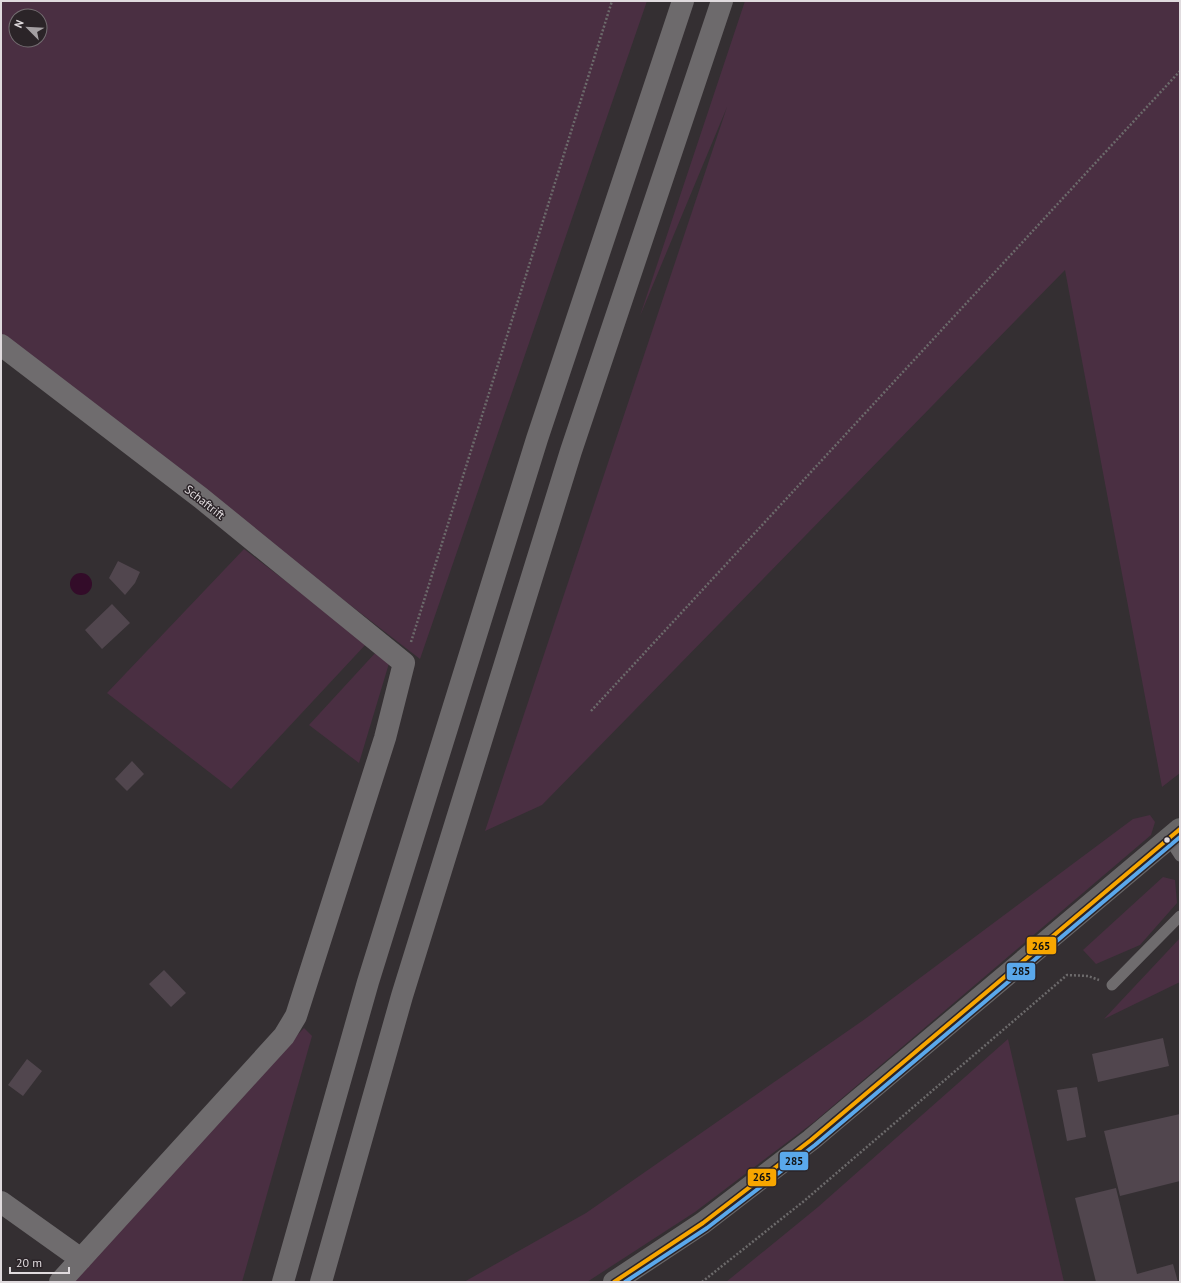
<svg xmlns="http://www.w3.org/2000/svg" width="1181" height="1283" font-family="'PT Sans',sans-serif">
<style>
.green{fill:#4a2f42;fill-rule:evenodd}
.water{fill:#330c29}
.building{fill:#51464e}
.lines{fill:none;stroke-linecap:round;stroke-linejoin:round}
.path{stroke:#6c6a6b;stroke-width:2.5;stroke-dasharray:2 2;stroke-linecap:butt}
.lane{stroke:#6f6c6e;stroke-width:11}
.street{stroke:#6f6c6e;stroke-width:22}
.secondary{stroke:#686667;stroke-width:22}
.highway{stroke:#6d6a6c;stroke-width:22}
.bus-1-casing{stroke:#2b2428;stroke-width:7}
.bus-2-casing{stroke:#2b2428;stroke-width:7}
.bus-1{stroke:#f7a600;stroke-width:4}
.bus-2{stroke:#5aa8eb;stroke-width:4}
.bus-dot{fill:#e0dbde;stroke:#2b2428;stroke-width:1.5}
.labels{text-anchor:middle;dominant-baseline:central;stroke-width:3;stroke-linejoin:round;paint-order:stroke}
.street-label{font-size:12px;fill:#e0dbde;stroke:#2b2428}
.line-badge{stroke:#2b2428;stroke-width:1.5}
.pale-badge-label{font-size:11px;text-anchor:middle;font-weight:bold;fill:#111}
</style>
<rect width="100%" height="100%" fill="#342f32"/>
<path class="green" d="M 1,1 L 647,1 L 420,659 L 1,335 ZM 16,16 L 40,16 L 40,40 L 16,40 Z
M 745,1 L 1180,1 L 1180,773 L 1162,787 L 1065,270 L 542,805 L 485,831 L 727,107 L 640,316 Z
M 244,549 L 367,643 L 231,789 L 107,693 Z
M 377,651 L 390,660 L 359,763 L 309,725 Z
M 1150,815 L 1155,822 L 1151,835 L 814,1122 L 695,1212 L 587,1282 L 464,1282 L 586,1213 L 865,1019 L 1133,819 Z
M 1163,877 L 1175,880 L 1177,903 L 1140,945 L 1096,964 L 1083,950 Z
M 1180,938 L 1180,982 L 1104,1019 Z
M 304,1028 L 312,1036 L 242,1282 L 67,1282 Z
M 1008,1039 L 1064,1282 L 726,1282 L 818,1207 Z"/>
<path class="water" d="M70 584a11 11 0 1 1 22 0a11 11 0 1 1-22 0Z"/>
<path class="building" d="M 118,561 L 140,572 L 135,583 L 125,595 L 109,578 Z
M 112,604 L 130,623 L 102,649 L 85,630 Z
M 132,761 L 144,774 L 127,791 L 115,779 Z
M 164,970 L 186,993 L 171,1007 L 149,984 Z
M 1163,1038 L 1169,1066 L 1098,1082 L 1092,1054 Z
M 27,1059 L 42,1071 L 23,1096 L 8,1085 Z
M 1077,1087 L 1086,1137 L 1067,1141 L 1057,1090 Z
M 1180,1114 L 1180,1181 L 1120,1196 L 1104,1131 Z
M 1116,1188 L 1137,1274 L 1173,1264 L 1178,1282 L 1096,1282 L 1075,1198 Z"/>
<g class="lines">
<path class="path" d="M 411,642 L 612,1
M 591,711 L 1180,71
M 702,1282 L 804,1201 L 1067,975 L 1088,976 L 1099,980"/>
<path class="lane" d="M 1169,839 L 1180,856
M 1112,985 L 1180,916"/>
<path class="street" d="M 1,345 L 201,498 L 404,663 L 385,738 L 296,1016 L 284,1036 L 60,1282
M 1,1202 L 81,1259"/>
<path class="secondary" d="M 614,1282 L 703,1223 L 811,1140 L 1180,829"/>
<path class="highway" d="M 283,1282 L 368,982 L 537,439 L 683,1
M 321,1282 L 402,996 L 571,451 L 722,1"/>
<defs>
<path id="bus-1" d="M 614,1282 L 703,1223 L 811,1140 L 1180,829"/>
<path id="bus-2" d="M 625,1282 L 707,1228 L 815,1145 L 1180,837"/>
</defs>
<use href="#bus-1" class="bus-1-casing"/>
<use href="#bus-2" class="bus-2-casing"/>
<use href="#bus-1" class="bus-1"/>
<use href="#bus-2" class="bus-2"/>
</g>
<circle class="bus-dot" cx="1167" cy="840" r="3.5"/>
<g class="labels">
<g class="street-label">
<text transform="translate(205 502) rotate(38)">Schaftrift</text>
</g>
</g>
<g class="line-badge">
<rect x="1026" y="936" width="31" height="19" rx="4" fill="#f7a600"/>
<rect x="1006" y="962" width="30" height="19" rx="4" fill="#5aa8eb"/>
<rect x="779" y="1151" width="30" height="20" rx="4" fill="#5aa8eb"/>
<rect x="747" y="1168" width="30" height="19" rx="4" fill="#f7a600"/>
</g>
<g class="pale-badge-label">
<text x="1041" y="950">265</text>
<text x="1021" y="975">285</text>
<text x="794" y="1165">285</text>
<text x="762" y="1181">265</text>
</g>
<rect width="1181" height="1283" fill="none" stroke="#e0dbde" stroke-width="4"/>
<g transform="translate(28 28) rotate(294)"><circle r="19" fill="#2b2428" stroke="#736d71"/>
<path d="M0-3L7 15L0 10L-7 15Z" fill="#a49fa2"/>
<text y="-6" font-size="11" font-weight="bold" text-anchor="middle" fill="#e0dbde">N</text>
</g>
<path d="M10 1267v6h59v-6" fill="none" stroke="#e0dbde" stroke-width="2"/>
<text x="16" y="1267" font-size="12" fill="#e0dbde" stroke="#2b2428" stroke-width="3" paint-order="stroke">20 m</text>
</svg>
